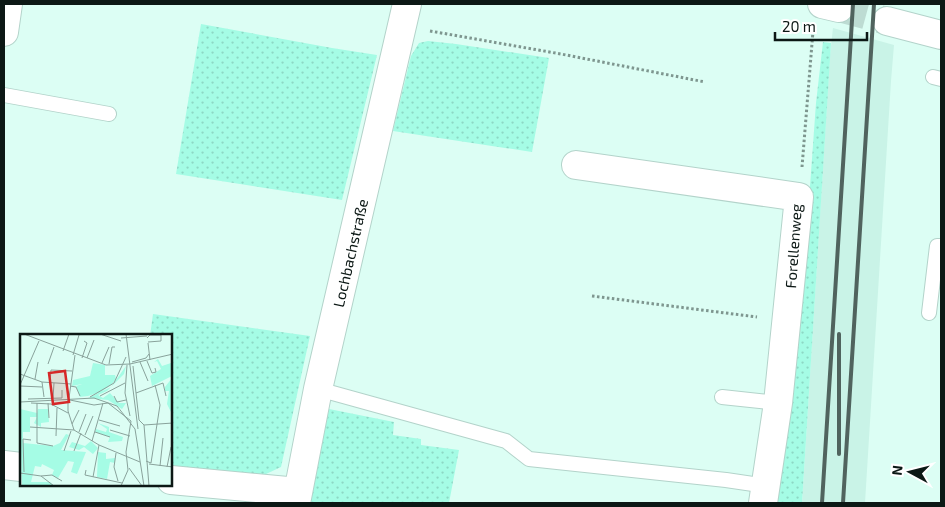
<svg xmlns="http://www.w3.org/2000/svg" width="945" height="507" font-family="'Exo 2',sans-serif">
<style>
.built{fill:#c9f3e7}
.grass{fill:url(#grass-dots)}
.lines{fill:none;stroke-linecap:round;stroke-linejoin:round}
.street-tunnel{stroke:#bddcd3;stroke-width:28;stroke-dasharray:28 14;stroke-linecap:butt}
.lane-casing{stroke:#b3d3ca;stroke-width:16}
.street-casing{stroke:#b3d3ca;stroke-width:30}
.path{stroke:#7e968f;stroke-width:3;stroke-dasharray:2.5 2.5;stroke-linecap:butt}
.lane{stroke:#fff;stroke-width:14}
.street{stroke:#fff;stroke-width:28}
.rail{stroke:#50635e;stroke-width:4}
.labels{text-anchor:middle;dominant-baseline:central;stroke-width:4;stroke-linejoin:round;paint-order:stroke}
.street-label{font-size:15px;fill:#0c1815;stroke:#fff}
.inset-road{fill:none;stroke:#89a29b;stroke-width:1}
.view{fill:#d62828;fill-opacity:0.15;stroke:#d62828;stroke-width:2.5}
.inset-edge{fill:none;stroke:#0c1815;stroke-width:2.5}
</style>
<defs>
<pattern id="grass-dots" width="8" height="8" patternUnits="userSpaceOnUse" patternTransform="scale(1.25)"><rect width="8" height="8" fill="#a5fce5"/><path d="M2 2h.1M6 6h.1" fill="none" stroke="#8dd7c4" stroke-width="1.8" stroke-linecap="round"/></pattern>
</defs>
<rect width="100%" height="100%" fill="#dcfef4"/>
<path class="built" d="M 833,28 L 894,45 L 891,81 L 865,503 L 802,503 L 830,55 Z"/>
<path class="grass" d="M 201,24 L 332,48 L 377,55 L 342,200 L 176,174 Z
M 428,41 L 456,44 L 549,58 L 532,152 L 393,131 L 411,56 L 419,43 Z
M 823,42 L 831,43 L 802,503 L 772,503 L 807,228 L 816,103 Z
M 153,314 L 310,336 L 281,467 L 266,474 L 202,474 L 171,470 L 171,336 L 150,336 Z
M 329,409 L 394,422 L 393,435 L 421,439 L 421,445 L 459,450 L 449,503 L 310,503 Z"/>
<g class="lines">
<path class="street-tunnel" d="M 839,8 L 887,21"/>
<defs>
<path id="lane" d="M 933,77 L 941,79
M 4,95 L 109,114
M 929,313 L 937,246 L 941,246
M 318,389 L 506,441 L 529,459 L 726,480 L 766,486
M 722,397 L 778,403"/>
<path id="street" d="M 822,4 L 839,8
M 887,21 L 941,35
M 4,32 L 8,4
M 576,165 L 799,197 L 778,403 L 763,503
M 4,465 L 21,467
M 171,480 L 298,492
M 296,503 L 318,389 L 407,4"/>
</defs>
<use href="#lane" class="lane-casing"/>
<use href="#street" class="street-casing"/>
<path class="path" d="M 430,31 L 561,54 L 705,82
M 802,167 L 813,31
M 592,296 L 757,317"/>
<use href="#lane" class="lane"/>
<use href="#street" class="street"/>
<path class="rail" d="M 839,454 L 839,334
M 822,503 L 853,4
M 843,503 L 874,4"/>
</g>
<g class="labels">
<g class="street-label">
<text transform="translate(793 246) rotate(-86)">Forellenweg</text>
<text transform="translate(350 253) rotate(-77)">Lochbachstraße</text>
</g>
</g>
<g transform="translate(20 334)">
<rect width="152" height="152" fill="#dcfef4"/>
<path d="M 138,25 L 142,32 L 151,29 L 152,25 L 152,42 L 132,52 L 130,42 L 141,35 L 137,27 L 134,28 ZM 73,29 L 85,31 L 85,41 L 95,41 L 96,45 L 100,40 L 92,50 L 81,58 L 68,62 L 50,64 L 60,63 L 56,52 L 62,50 L 52,52 L 53,46 L 70,42 ZM 106,32 L 104,40 L 87,57 L 78,61 L 83,64 L 90,59 L 99,69 L 106,69 L 102,75 L 88,66 L 68,64 L 91,53 ZM 152,44 L 153,80 L 152,80 L 147,70 L 149,57 L 145,57 L 145,53 ZM 0,75 L 17,79 L 18,75 L 28,75 L 29,88 L 21,89 L 21,93 L 14,89 L 17,83 L 10,83 L 10,98 L 3,98 L 3,109 L 33,112 L 40,109 L 46,100 L 49,101 L 41,116 L 66,118 L 57,140 L 51,138 L 54,128 L 48,127 L 38,144 L 32,141 L 34,136 L 22,130 L 21,133 L 15,132 L 11,148 L 30,148 L 34,152 L 2,152 ZM 78,89 L 89,93 L 89,98 L 103,103 L 102,107 L 88,108 L 90,103 L 75,98 L 76,95 L 86,98 L 87,95 ZM 71,107 L 78,114 L 73,120 L 64,113 L 59,116 L 49,113 L 52,108 L 65,112 ZM 78,118 L 86,119 L 86,125 L 95,124 L 95,129 L 90,128 L 87,145 L 77,143 Z" fill="#a5fce5"/>
<path class="inset-road" d="M 4,0 L 86,31 L 110,30 L 153,20M 80,0 L 101,7M 106,0 L 118,95M 101,4 L 127,2M 127,4 L 130,1 L 141,1 L 141,7 L 128,8M 128,9 L 130,26M 43,17 L 49,0M 53,21 L 59,1M 62,24 L 67,9 L 64,7M 67,24 L 74,6M 127,27 L 132,39 L 136,38 L 135,34M 112,28 L 126,24 L 129,20M 120,28 L 128,47M 82,29 L 89,13M 28,30 L 34,13M 89,30 L 92,13 L 95,13M 107,31 L 105,59 L 110,82M 113,32 L 116,59M 0,40 L 22,48 L 51,50M 15,45 L 18,28M 22,48 L 24,63M 30,48 L 31,36 L 52,37M 0,51 L 19,7M 0,52 L 22,53M 50,52 L 56,53 L 60,62M 80,62 L 105,49M 94,62 L 97,68 L 106,66M 70,63 L 94,49 L 106,23M 33,64 L 34,49M 49,64 L 55,21M 8,65 L 42,64 L 42,56M 48,66 L 48,77 L 54,96 L 79,111 L 120,128M 50,66 L 74,71 L 88,69 L 111,87 L 106,118 L 108,136 L 101,152M 0,68 L 74,64 L 97,72 L 115,95 L 124,152M 11,69 L 31,70 L 48,79M 17,69 L 17,109 L 33,112M 28,69 L 29,84M 79,86 L 100,92M 52,90 L 59,76M 124,91 L 119,86 L 116,59 L 143,49 L 146,62M 124,91 L 129,152M 124,91 L 153,89M 10,93 L 54,96M 90,96 L 110,102M 59,98 L 66,80M 75,98 L 90,103M 65,101 L 73,82M 36,102 L 37,74M 72,107 L 83,69M 44,117 L 51,97M 54,117 L 61,99M 96,119 L 94,133 L 98,147M 126,127 L 131,129 L 140,71 L 135,51M 129,130 L 153,133M 140,132 L 143,104M 147,133 L 151,113M 109,134 L 122,152M 66,136 L 65,141 L 102,149M 4,138 L 3,105 L 11,106M 0,139 L 21,142 L 34,152M 21,142 L 32,141 L 42,147M 73,143 L 79,111"/>
<path class="view" d="M 45,37 L 49,68 L 33,70 L 29,39 Z"/>
<rect width="152" height="152" class="inset-edge"/>
</g>
<rect width="945" height="507" fill="none" stroke="#0c1815" stroke-width="10"/>
<g transform="translate(910 472) rotate(277)" stroke="#ffffff" stroke-width="4" paint-order="stroke">
<path d="M0-4L9 19L0 12L-9 19Z" fill="#0c1815"/>
<text y="-8" font-size="14" font-weight="bold" text-anchor="middle" fill="#0c1815">N</text>
</g>
<path d="M775 32v8h92v-8" fill="none" stroke="#0c1815" stroke-width="2.5"/>
<text x="782" y="32" font-size="15" fill="#0c1815" stroke="#ffffff" stroke-width="4" paint-order="stroke">20 m</text>
</svg>
